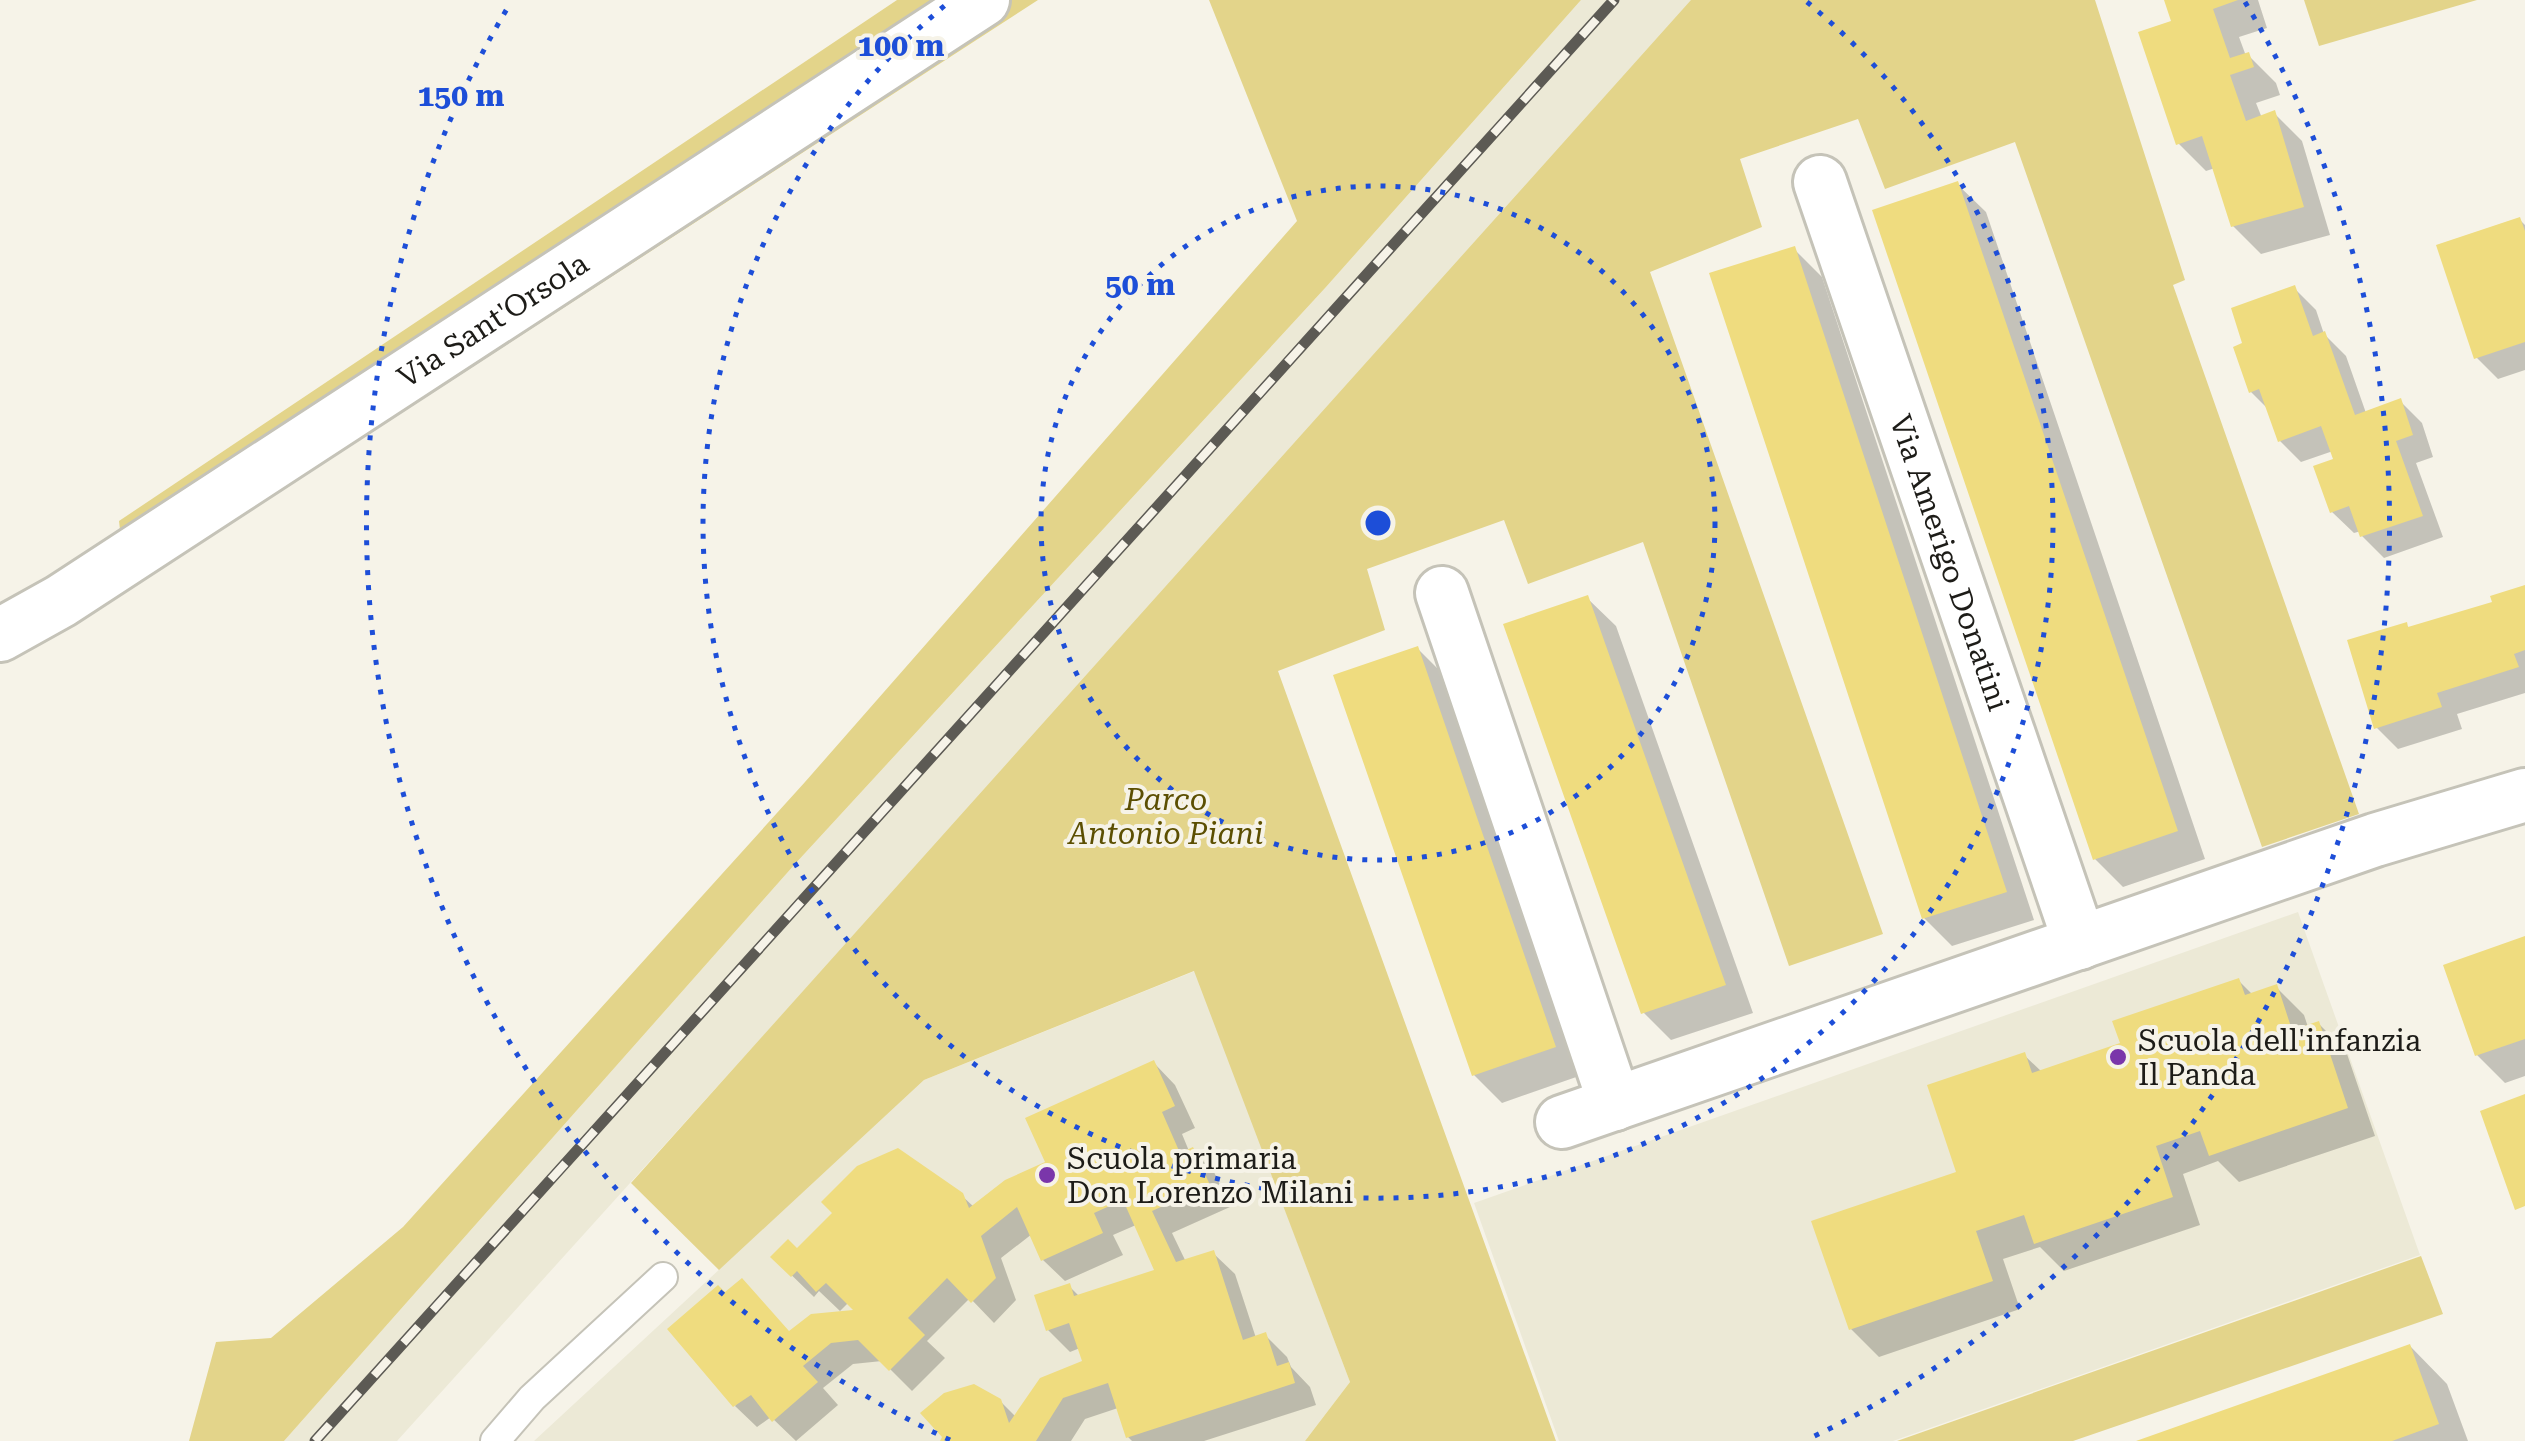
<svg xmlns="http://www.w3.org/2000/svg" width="2525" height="1441" font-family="'Roboto Serif',serif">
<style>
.built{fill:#ece9d6}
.green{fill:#e3d48a}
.shadow{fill:#0003}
.building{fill:#efdc7f}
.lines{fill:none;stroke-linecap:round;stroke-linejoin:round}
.lane-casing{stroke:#c5c3b8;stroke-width:32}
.street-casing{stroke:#c5c3b8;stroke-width:58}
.lane{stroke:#fff;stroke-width:28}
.street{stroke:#fff;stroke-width:52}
.rail-casing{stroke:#5c5a54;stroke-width:11}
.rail{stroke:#f6f3e8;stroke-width:8;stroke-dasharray:22;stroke-linecap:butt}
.ring{fill:none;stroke:#1d4ed8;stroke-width:5;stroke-dasharray:5 10}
.poi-dot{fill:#7a36aa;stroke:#f6f3e8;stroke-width:4}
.labels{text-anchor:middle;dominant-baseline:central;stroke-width:8;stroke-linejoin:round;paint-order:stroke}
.street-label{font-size:30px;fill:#1d1c18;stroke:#f6f3e8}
.park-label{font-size:30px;font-style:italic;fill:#5c4f02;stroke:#f6f3e8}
.poi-label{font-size:30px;fill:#1d1c18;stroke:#f6f3e8;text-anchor:start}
.centre{fill:#1d4ed8;stroke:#f6f3e8;stroke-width:5}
.ring-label{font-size:30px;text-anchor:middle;font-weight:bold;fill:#1d4ed8;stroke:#f6f3e8;stroke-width:8;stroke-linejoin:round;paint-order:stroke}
</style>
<rect width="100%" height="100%" fill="#f6f3e8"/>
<path class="built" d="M 1581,0 L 1699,0 L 397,1441 L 284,1441 L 795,864 L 1326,287 Z
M 2298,912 L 2420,1255 L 1893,1441 L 1559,1441 L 1474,1203 Z
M 1195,971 L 1350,1382 L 1305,1441 L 534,1441 L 924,1080 Z"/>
<path class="green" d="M 897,0 L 1038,0 L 127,591 L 119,521 Z
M 1209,0 L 1581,0 L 1326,287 L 795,864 L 284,1441 L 189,1441 L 216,1342 L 271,1338 L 403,1227 L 805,782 L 1297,221 Z
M 1691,0 L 2095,0 L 2185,280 L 2173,285 L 2359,814 L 2262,847 L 2015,142 L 1885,189 L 1858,119 L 1740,159 L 1762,227 L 1650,272 L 1883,934 L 1789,966 L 1643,542 L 1528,584 L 1504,520 L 1367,569 L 1385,630 L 1278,671 L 1556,1441 L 1305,1441 L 1350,1382 L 1194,971 L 924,1080 L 719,1270 L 631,1183 Z
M 2304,0 L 2477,0 L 2319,46 Z
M 2421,1256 L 2443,1314 L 2073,1441 L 1897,1441 Z"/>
<path class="shadow" d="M 2167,0 L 2258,0 L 2267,28 L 2239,37 L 2246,56 L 2248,55 L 2276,83 L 2280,95 L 2256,103 L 2262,118 L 2274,113 L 2302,141 L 2330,235 L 2261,254 L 2233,226 L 2215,168 L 2206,171 L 2178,143 L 2174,22 Z
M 1957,184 L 1986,212 L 2205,859 L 2123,887 L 2095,859 Z
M 2520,220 L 2525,225 L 2525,370 L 2498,379 L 2476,357 Z
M 1794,249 L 1822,277 L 2034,920 L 1952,946 L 1924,918 Z
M 2294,288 L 2316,310 L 2324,334 L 2346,356 L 2366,413 L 2400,401 L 2422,423 L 2433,457 L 2416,463 L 2443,537 L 2384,558 L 2362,536 L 2361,531 L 2354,533 L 2332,512 L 2336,460 L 2333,451 L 2301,462 L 2280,441 L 2268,409 L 2251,392 L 2246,345 Z
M 2525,588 L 2525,693 L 2457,714 L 2462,729 L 2398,749 L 2376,727 L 2406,625 L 2411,629 L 2495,603 Z
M 1587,598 L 1616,626 L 1753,1013 L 1671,1040 L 1643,1012 Z
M 1418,649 L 1446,677 L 1582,1075 L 1502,1103 L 1474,1075 Z
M 2525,939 L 2525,1076 L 2505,1083 L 2477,1055 Z
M 2239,981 L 2253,995 L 2276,987 L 2304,1015 L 2308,1027 L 2318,1023 L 2346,1051 L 2375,1136 L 2239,1182 L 2218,1161 L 2183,1174 L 2200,1225 L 2064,1271 L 2040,1247 L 2003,1259 L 2020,1309 L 1879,1357 L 1851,1329 L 1959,1174 L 2024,1055 L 2042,1072 L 2123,1044 Z
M 1154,1063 L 1175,1085 L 1195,1128 L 1182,1134 L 1189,1151 L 1192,1150 L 1214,1172 L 1230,1207 L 1172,1233 L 1186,1262 L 1213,1253 L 1235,1274 L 1256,1338 L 1265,1335 L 1287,1357 L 1291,1367 L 1310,1387 L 1316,1405 L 1204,1441 L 1132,1441 L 1128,1437 L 1118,1408 L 1085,1419 L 1071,1441 L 943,1441 L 1000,1401 L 1016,1417 L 1085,1363 L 1080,1348 L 1070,1352 L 1048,1330 L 1069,1286 L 1080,1297 L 1157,1271 L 1136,1225 L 1113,1235 L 1123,1255 L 1065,1281 L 1043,1260 L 1032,1234 L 1001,1258 L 1016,1300 L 994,1323 L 970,1298 L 927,1341 L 945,1358 L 912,1391 L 882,1361 L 853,1364 L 823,1388 L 838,1405 L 796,1441 L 771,1417 L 757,1427 L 735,1406 L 790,1333 L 859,1312 L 849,1302 L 840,1311 L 819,1291 L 814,1297 L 773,1257 L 797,1251 L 961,1195 L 974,1207 L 1048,1163 Z
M 2410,1346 L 2447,1384 L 2468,1441 L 2142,1441 Z"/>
<path class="building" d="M 2164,0 L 2238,0 L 2213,9 L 2230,58 L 2249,52 L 2254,67 L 2230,75 L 2246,121 L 2275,110 L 2304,207 L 2231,227 L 2202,136 L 2176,145 L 2138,32 L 2171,21 Z
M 1958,181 L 2178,831 L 2093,860 L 1872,210 Z
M 2520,217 L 2525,231 L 2525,342 L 2474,359 L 2436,245 Z
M 1795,246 L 2007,892 L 1922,919 L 1709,273 Z
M 2295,285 L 2313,336 L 2325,331 L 2355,415 L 2401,398 L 2413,435 L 2396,441 L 2423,516 L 2360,537 L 2349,506 L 2330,513 L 2313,466 L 2333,459 L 2321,426 L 2278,442 L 2259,389 L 2249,393 L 2233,347 L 2242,343 L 2231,308 Z
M 2525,585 L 2525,650 L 2514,654 L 2519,667 L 2437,693 L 2442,707 L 2374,729 L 2347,640 L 2407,622 L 2408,627 L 2492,602 L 2490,596 Z
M 1588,595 L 1726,985 L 1641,1014 L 1503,624 Z
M 1418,646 L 1556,1047 L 1472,1076 L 1333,675 Z
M 2525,936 L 2525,1039 L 2475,1056 L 2443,965 Z
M 2239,978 L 2245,995 L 2277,984 L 2292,1030 L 2319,1021 L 2348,1108 L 2209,1156 L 2200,1131 L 2156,1146 L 2173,1197 L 2034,1244 L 2024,1215 L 1976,1231 L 1993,1281 L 1849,1330 L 1811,1221 L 1956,1172 L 1927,1085 L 2025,1052 L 2032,1073 L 2120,1043 L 2112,1021 Z
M 1154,1060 L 1175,1106 L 1162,1112 L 1180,1153 L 1193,1147 L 1210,1185 L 1152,1211 L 1176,1262 L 1214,1250 L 1243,1340 L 1266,1332 L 1277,1366 L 1289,1362 L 1295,1383 L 1126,1438 L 1108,1383 L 1063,1398 L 1036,1441 L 940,1441 L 942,1437 L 920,1413 L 944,1393 L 974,1384 L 1001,1399 L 1009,1423 L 1040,1378 L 1082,1361 L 1069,1323 L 1046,1331 L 1034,1295 L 1070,1283 L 1074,1296 L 1154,1270 L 1123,1200 L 1094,1213 L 1103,1233 L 1041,1261 L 1017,1207 L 981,1236 L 996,1278 L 971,1303 L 947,1278 L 908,1318 L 925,1335 L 889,1371 L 858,1340 L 831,1343 L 803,1366 L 818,1382 L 772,1422 L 751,1395 L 733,1407 L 667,1329 L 718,1285 L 725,1292 L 742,1278 L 789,1331 L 811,1314 L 853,1310 L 826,1283 L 816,1292 L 797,1271 L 791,1277 L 770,1257 L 788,1239 L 797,1248 L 832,1213 L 821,1202 L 857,1166 L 898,1148 L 963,1193 L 969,1208 L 1005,1180 L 1045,1162 L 1025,1118 Z
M 2525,1094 L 2525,1206 L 2515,1210 L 2480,1111 Z
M 2410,1344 L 2439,1424 L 2392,1441 L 2136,1441 Z"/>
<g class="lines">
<defs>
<path id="lane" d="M 495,1441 L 532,1398 L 663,1277"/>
<g id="street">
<path id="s1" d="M 1820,182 L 2080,943"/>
<path d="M 1442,593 L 1615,1104"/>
<path id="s2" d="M 0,635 L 61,601 L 983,0"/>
<path d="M 1562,1122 L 2375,840 L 2525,795"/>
</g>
</defs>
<use href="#lane" class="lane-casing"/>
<use href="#street" class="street-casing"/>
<use href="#lane" class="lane"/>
<use href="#street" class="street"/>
<defs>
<path id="rail" d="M 315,1441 L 1614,0"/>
</defs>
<use href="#rail" class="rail-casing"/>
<use href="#rail" class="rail"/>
</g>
<g class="ring">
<circle cx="1378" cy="523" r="337"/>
<path d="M1807 2A675 675 0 1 1 949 2"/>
<path d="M950 1440A1012 1012 0 0 1 511 2M2245 2A1012 1012 0 0 1 1806 1440"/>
</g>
<g class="poi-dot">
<circle cx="2118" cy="1057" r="10"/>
<circle cx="1047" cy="1175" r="10"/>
</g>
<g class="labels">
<g class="street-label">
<text stroke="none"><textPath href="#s2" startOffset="585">Via Sant'Orsola</textPath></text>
<text stroke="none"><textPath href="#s1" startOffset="402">Via Amerigo Donatini</textPath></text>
</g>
<g class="park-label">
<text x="1166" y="799">Parco<tspan x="1166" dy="34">Antonio Piani</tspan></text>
</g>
<g class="poi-label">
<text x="2138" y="1040">Scuola dell'infanzia<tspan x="2138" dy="34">Il Panda</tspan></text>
<text x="1067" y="1158">Scuola primaria<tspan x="1067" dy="34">Don Lorenzo Milani</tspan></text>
</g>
</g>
<circle cx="1378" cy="523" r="15" class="centre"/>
<g class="ring-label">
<text x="901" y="56">100 m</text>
<text x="461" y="106">150 m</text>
<text x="1140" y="295">50 m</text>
</g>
</svg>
